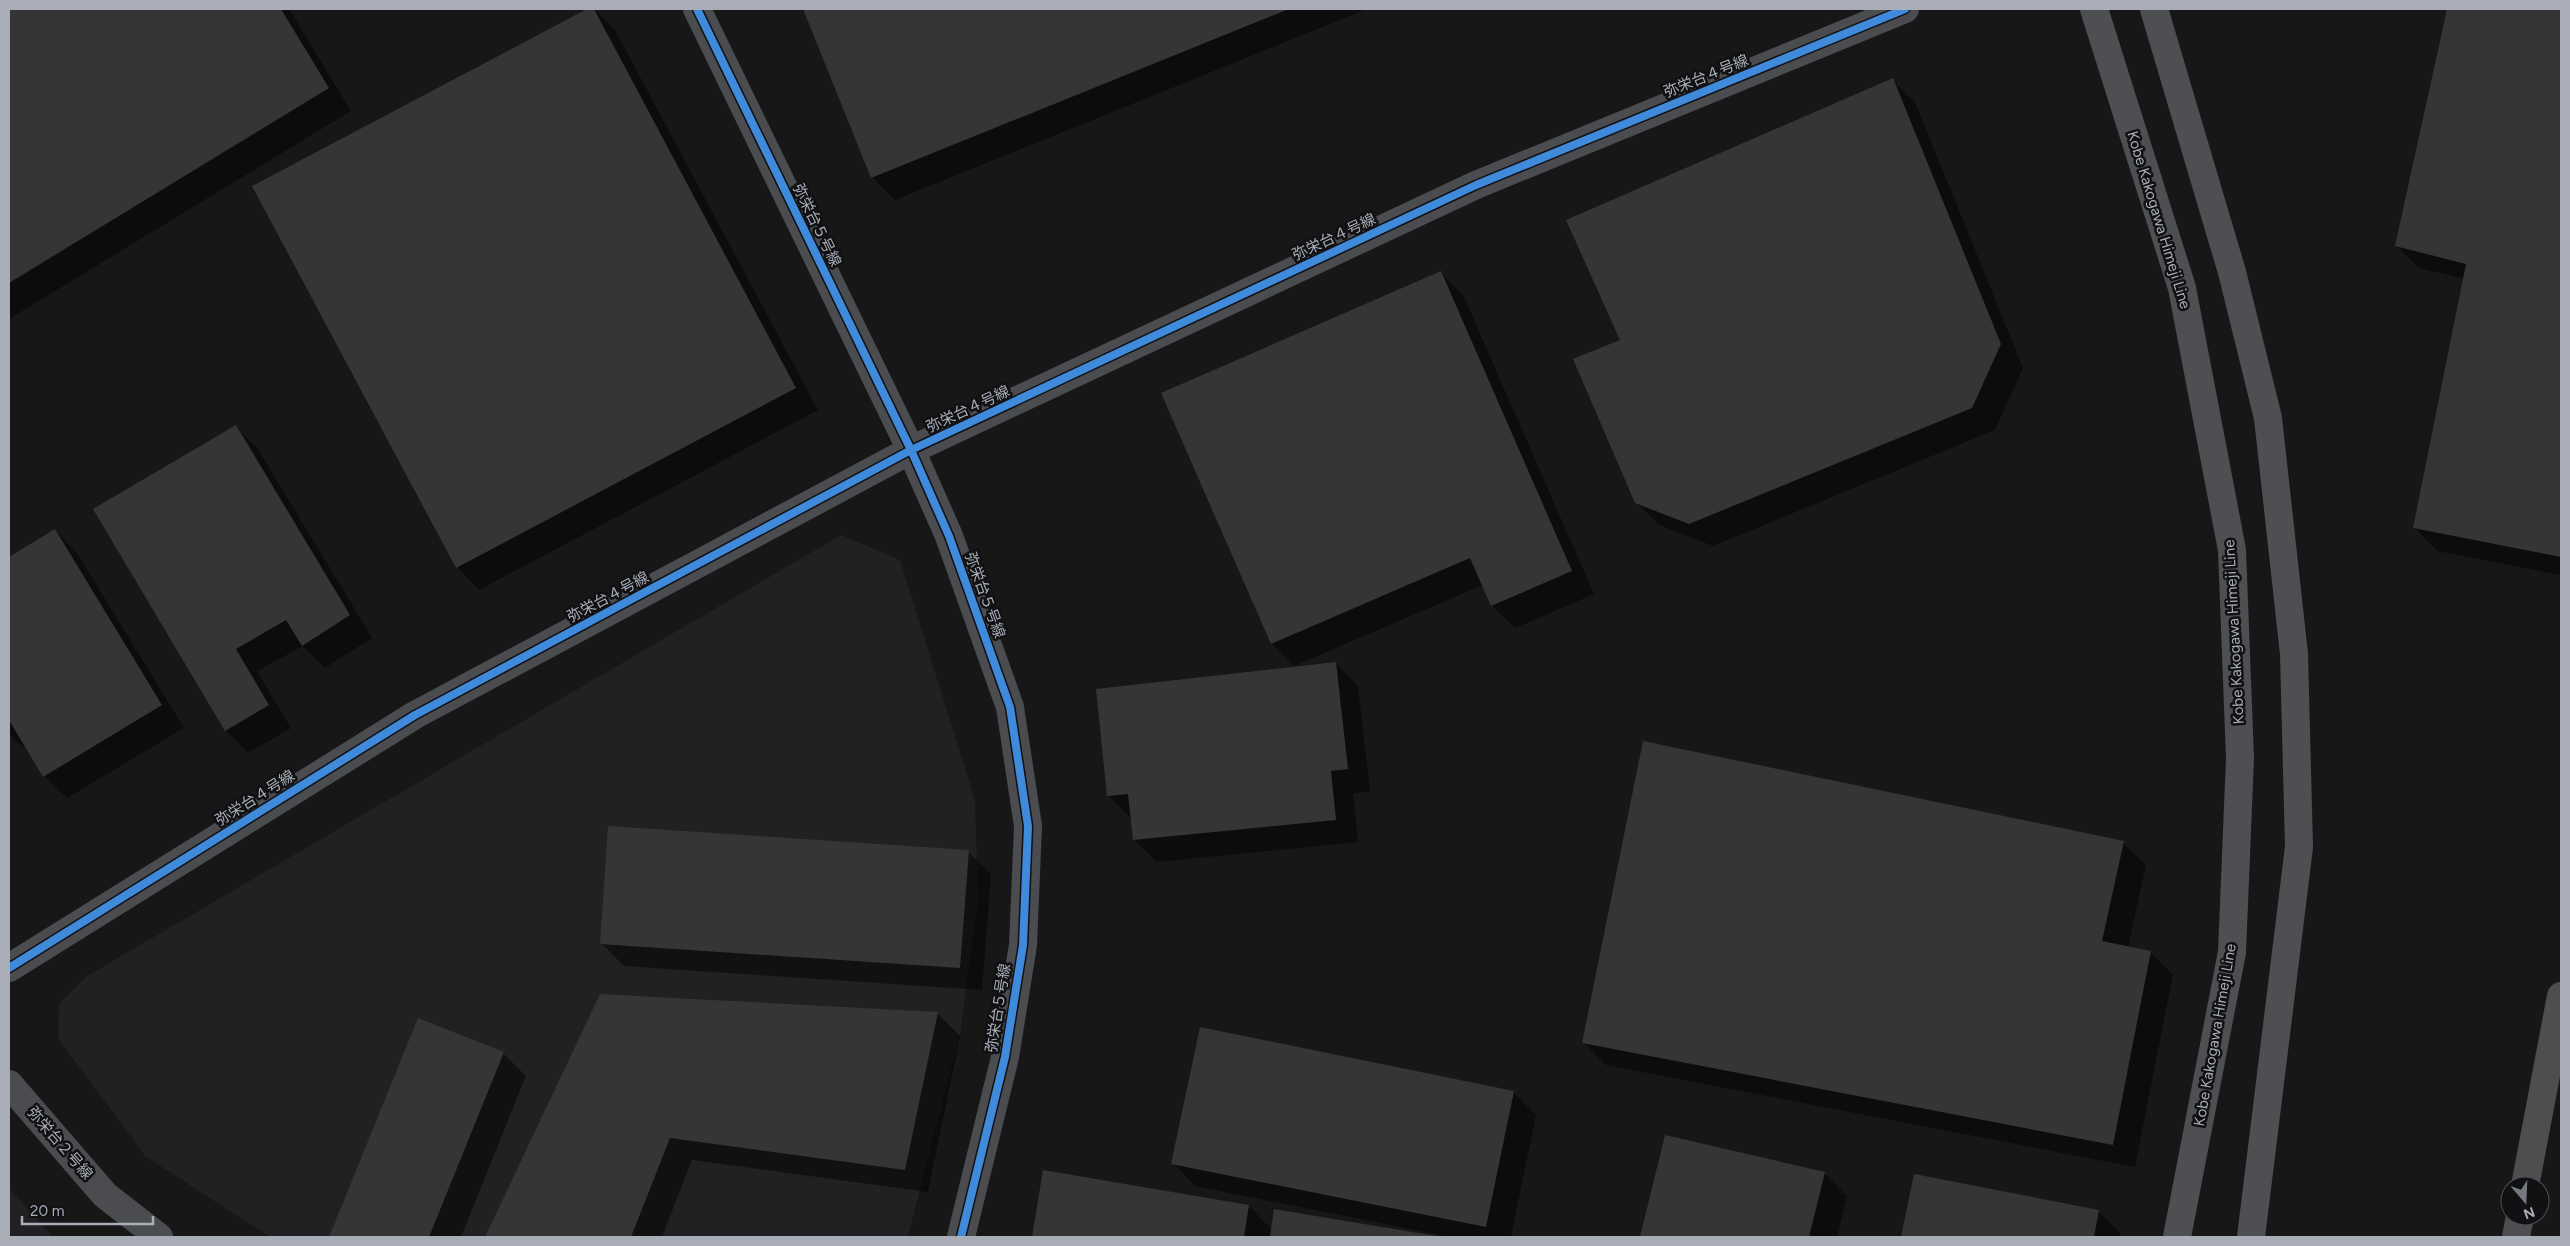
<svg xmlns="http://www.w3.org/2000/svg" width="2570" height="1246" font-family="Figtree,'Noto Sans JP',sans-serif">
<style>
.built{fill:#212123}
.shadow{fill:#0007}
.building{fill:#353536}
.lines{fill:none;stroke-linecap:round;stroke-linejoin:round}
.tertiary{stroke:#4b4c50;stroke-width:28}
.primary{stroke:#4d4f52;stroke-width:28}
.motorway{stroke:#4e4e51;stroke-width:28}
.cycleway-casing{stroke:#111113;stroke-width:11}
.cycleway{stroke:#408adc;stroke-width:8}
.labels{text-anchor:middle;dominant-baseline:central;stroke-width:5;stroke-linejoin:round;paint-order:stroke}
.street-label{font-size:15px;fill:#a8adb8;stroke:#111113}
</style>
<rect width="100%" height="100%" fill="#171717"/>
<path class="built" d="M 841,535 L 900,560 L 975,800 L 978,901 L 960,1034 L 908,1237 L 270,1237 L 145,1156 L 58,1038 L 59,1004 L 87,976 Z
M 9,1188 L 53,1237 L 9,1237 Z"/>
<path class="shadow" d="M 9,9 L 289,9 L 351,111 L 9,319 Z
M 590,9 L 594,9 L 615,30 L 818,410 L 479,590 L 457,567 L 254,187 Z
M 804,9 L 1367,9 L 895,200 L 872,177 Z
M 2448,9 L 2561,9 L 2561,575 L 2437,551 L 2415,528 L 2465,279 L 2419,268 L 2396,245 Z
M 1892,80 L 1915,102 L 2023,368 L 1995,430 L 1713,546 L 1659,525 L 1636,502 L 1621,340 Z
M 1441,273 L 1463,295 L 1594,594 L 1515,628 L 1492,606 L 1483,585 L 1294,666 L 1272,644 L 1162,394 Z
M 236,427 L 258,449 L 372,638 L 325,668 L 303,646 L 257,671 L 291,728 L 248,753 L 226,730 Z
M 55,531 L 77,553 L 184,728 L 67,798 L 44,776 L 26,746 L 23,748 L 9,734 L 9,559 Z
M 1336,663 L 1358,686 L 1370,791 L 1353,794 L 1358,842 L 1157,862 L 1134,840 L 1132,819 L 1109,796 L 1097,690 Z
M 2123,843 L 2146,865 L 2128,948 L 2150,952 L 2173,975 L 2135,1167 L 1606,1065 L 1584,1043 Z
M 968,852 L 991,874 L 982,990 L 624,966 L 602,944 Z
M 600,995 L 937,1013 L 960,1036 L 928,1192 L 692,1160 L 662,1237 L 486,1237 Z
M 419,1020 L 503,1053 L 526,1076 L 461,1237 L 331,1237 Z
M 1513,1092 L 1536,1115 L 1511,1237 L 1450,1237 L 1195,1186 L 1173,1163 Z
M 1666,1136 L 1824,1173 L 1847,1196 L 1837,1237 L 1642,1237 Z
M 1044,1172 L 1249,1206 L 1272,1230 L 1276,1211 L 1434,1237 L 1033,1237 Z
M 1915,1175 L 2099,1212 L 2121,1234 L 2121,1237 L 1903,1237 Z"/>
<path class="building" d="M 9,9 L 281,9 L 329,88 L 9,283 Z
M 587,9 L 594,9 L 796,388 L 456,568 L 252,186 Z
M 803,9 L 1289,9 L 871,178 Z
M 2447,9 L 2561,9 L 2561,557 L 2413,528 L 2466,264 L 2395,246 Z
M 1893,78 L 2001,344 L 1972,408 L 1689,524 L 1635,503 L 1573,359 L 1620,340 L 1566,220 Z
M 1441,271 L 1572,571 L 1491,606 L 1470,558 L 1271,644 L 1161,393 Z
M 236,425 L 350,615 L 302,646 L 286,620 L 236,649 L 269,705 L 225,731 L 93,509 Z
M 55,529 L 162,705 L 43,777 L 9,720 L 9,557 Z
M 1336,662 L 1348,769 L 1331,771 L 1336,820 L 1133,840 L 1128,794 L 1107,796 L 1096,689 Z
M 1643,741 L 2124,841 L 2102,941 L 2151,951 L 2113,1145 L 1582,1043 Z
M 608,826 L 969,850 L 960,968 L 600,944 Z
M 600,994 L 938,1012 L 905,1170 L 670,1138 L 631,1237 L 485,1237 Z
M 418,1018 L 504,1052 L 429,1237 L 329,1237 Z
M 1200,1027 L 1514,1091 L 1486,1227 L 1171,1164 Z
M 1665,1135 L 1825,1172 L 1809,1237 L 1640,1237 Z
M 1043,1170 L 1249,1205 L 1244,1237 L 1032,1237 Z
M 1914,1174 L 2099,1210 L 2094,1237 L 1901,1237 Z
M 1274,1209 L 1436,1236 L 1435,1237 L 1270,1237 Z"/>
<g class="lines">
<path class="tertiary" d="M 697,9 L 911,450 L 949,536 L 1010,707 L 1028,826 L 1023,945 L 1005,1057 L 961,1237
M 9,968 L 415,715 L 911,450 L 1476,185 L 1905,9
M 9,1084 L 105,1195 L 159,1237"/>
<path class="primary" d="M 2094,9 L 2182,288 L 2232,550 L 2240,758 L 2232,952 L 2177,1237
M 2154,9 L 2232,272 L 2268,418 L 2294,654 L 2299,847 L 2251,1237"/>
<path class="motorway" d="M 2525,1186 L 2561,996
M 2516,1237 L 2520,1216"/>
<defs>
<path id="cycleway" d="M 697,9 L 911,450 L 949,536 L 1010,707 L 1028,826 L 1023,945 L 1005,1057 L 961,1237
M 9,968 L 415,715 L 911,450 L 1476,185 L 1905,9"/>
</defs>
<use href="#cycleway" class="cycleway-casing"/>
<use href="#cycleway" class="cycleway"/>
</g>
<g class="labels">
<g class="street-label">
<text transform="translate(1706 76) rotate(-22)">弥栄台４号線</text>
<text transform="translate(2159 220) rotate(73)">Kobe Kakogawa Himeji Line</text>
<text transform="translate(817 225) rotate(64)">弥栄台５号線</text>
<text transform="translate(1334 237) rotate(-25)">弥栄台４号線</text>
<text transform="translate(968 409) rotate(-25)">弥栄台４号線</text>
<text transform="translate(985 595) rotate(70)">弥栄台５号線</text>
<text transform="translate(608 597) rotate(-28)">弥栄台４号線</text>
<text transform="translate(2234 632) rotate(-93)">Kobe Kakogawa Himeji Line</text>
<text transform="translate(255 798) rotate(-32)">弥栄台４号線</text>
<text transform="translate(998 1008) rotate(-81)">弥栄台５号線</text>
<text transform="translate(2215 1035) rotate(-80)">Kobe Kakogawa Himeji Line</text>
<text transform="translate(60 1143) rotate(49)">弥栄台２号線</text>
</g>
</g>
<rect width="2570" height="1246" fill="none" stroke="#a8adb8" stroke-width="20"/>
<g transform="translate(2525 1201) rotate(161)"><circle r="24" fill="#111113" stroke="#4d4f55"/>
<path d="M0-4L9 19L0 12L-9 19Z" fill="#757880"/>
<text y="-8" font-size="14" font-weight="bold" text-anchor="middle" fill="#a8adb8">N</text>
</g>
<path d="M22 1216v8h131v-8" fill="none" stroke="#a8adb8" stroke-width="2.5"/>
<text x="30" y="1216" font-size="15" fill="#a8adb8" stroke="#111113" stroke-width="4" paint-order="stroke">20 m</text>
</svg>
